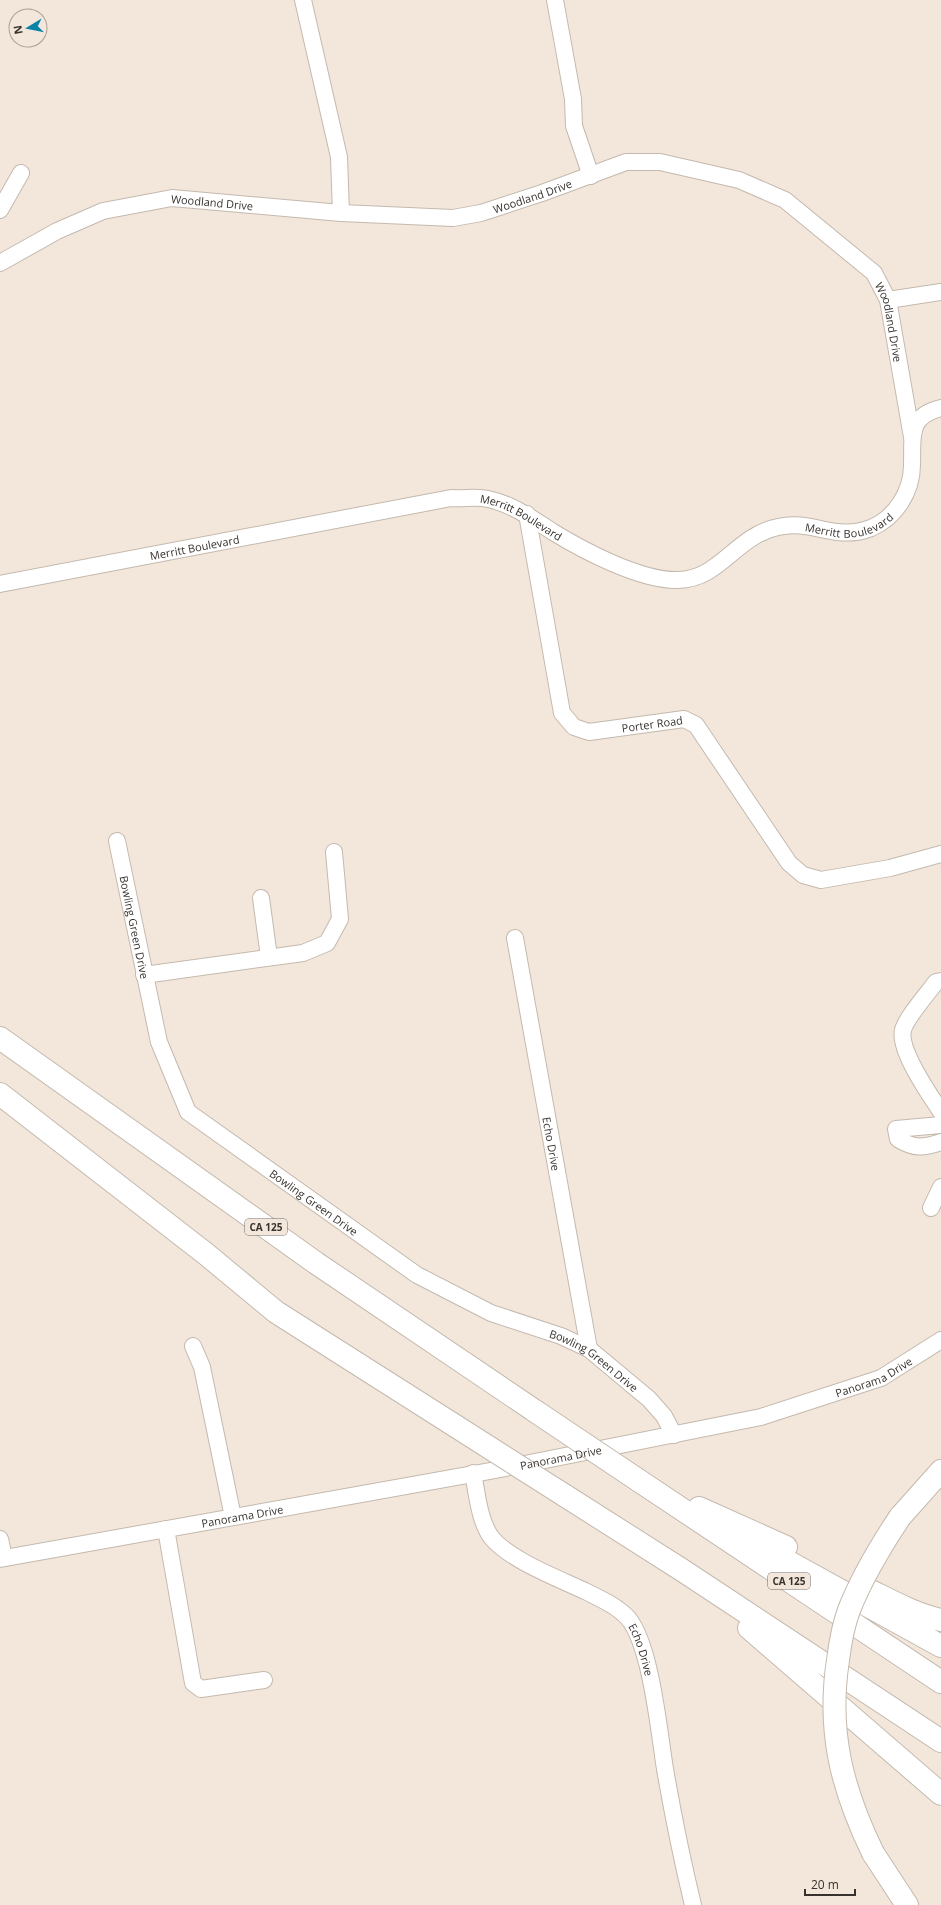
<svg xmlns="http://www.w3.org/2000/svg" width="941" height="1905" font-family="'Open Sans',sans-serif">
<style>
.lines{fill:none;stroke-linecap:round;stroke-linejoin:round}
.minor-casing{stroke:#c4b9ae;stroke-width:18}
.highway-casing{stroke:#c4b9ae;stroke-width:24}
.minor{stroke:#fff;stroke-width:16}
.highway{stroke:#fff;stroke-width:22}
.highway-bridge-casing{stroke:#c4b9ae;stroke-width:24;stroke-linecap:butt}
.highway-bridge{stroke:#fff;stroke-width:22}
.labels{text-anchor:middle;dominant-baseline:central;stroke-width:3;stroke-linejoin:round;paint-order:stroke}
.shield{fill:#f3e7db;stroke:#6f6862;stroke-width:1}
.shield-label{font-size:10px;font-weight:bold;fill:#37322e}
.street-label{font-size:11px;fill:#37322e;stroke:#f3e7db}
</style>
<rect width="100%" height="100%" fill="#f3e7db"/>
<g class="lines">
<defs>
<g id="minor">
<path d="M 303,0 L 339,157 L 341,213"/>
<path d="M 555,0 L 573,99 L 574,126 L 591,176"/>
<path d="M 0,210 L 21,173"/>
<path id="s1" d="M 0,263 L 57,231 L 103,211 L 172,198 L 341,213 L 453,218 L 481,213 L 542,193 L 626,162 L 660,162 L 739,180 L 785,200 L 874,273 L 888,300 L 912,437"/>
<path d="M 888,300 L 941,292"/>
<path id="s2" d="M 527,514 L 562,713 L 574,727 L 589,732 L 684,719 L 696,725 L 789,863 L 803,875 L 821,880 L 890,868 L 941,854"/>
<path id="s3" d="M 0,584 L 451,498 C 463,499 477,496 488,499 C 512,504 533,519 553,532 C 584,551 641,581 678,580 C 721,579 735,536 778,527 C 813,519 835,542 871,528 C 895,518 912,492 912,465 C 913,438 907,416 941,408"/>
<path id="s4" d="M 117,841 L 159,1042 L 188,1112 L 417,1275 L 491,1313 L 561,1336 L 589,1349 L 649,1399 L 664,1416 L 674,1435"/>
<path d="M 261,898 L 269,957"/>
<path id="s5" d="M 515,938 L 589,1349"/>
<path d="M 144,975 L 303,953 L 327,943 L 340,919 L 334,852"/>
<path d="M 941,981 L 936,982 C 928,993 906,1018 903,1030 C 898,1050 930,1095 941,1112"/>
<path d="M 941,1125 L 896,1129 L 898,1139 C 914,1149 924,1148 941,1142"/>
<path d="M 931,1208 L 941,1187"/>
<path d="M 193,1346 L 202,1367 L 233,1517"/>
<path id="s6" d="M 473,1473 C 477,1493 479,1520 491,1537 C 509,1560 560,1579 587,1592 C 601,1599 617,1606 628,1618 C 651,1645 659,1732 665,1769 C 673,1815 682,1860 693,1905"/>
<path d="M 166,1529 L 193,1683 L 201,1689 L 264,1680"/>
<path d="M 0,1539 L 4,1558"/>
<path id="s7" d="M 0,1559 L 490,1471 L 761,1417 L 881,1378 L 941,1340"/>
</g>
<path id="highway" d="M 0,1038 L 316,1263 L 535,1411
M 0,1094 L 206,1254 L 276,1312 L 457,1427
M 638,1480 L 941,1682
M 564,1495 L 682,1570 L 941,1741
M 699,1508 L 786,1547
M 900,1517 L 941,1471
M 765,1549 L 941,1646
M 873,1592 C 895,1603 917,1615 941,1620
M 749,1628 L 941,1794
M 873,1853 L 907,1905"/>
</defs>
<use href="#minor" class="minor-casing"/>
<use href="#highway" class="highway-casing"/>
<use href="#minor" class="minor"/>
<use href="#highway" class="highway"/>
<defs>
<path id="highway-bridge" d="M 535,1411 L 638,1480
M 457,1427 L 564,1495
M 873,1853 C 842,1789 827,1732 838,1660 C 840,1644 843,1626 849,1610 C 862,1577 880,1547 900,1517"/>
</defs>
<use href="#highway-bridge" class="highway-bridge-casing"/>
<use href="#highway-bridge" class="highway-bridge"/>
</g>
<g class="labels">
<g class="shield">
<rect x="245" y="1219" width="42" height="16" rx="3"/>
<rect x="768" y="1573" width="42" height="16" rx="3"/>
</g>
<g class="shield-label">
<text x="266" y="1227">CA 125</text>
<text x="789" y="1581">CA 125</text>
</g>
<g class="street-label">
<text stroke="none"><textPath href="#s1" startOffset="550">Woodland Drive</textPath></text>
<text stroke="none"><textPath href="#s1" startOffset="226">Woodland Drive</textPath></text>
<text stroke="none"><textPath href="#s1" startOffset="982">Woodland Drive</textPath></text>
<text stroke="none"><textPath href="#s3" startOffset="893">Merritt Boulevard</textPath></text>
<text stroke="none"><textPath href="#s3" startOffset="534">Merritt Boulevard</textPath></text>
<text stroke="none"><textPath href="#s3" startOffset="198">Merritt Boulevard</textPath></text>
<text stroke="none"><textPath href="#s2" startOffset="300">Porter Road</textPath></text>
<text stroke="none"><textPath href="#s4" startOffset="88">Bowling Green Drive</textPath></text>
<text stroke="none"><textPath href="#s5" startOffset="209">Echo Drive</textPath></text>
<text stroke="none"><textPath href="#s4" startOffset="436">Bowling Green Drive</textPath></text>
<text stroke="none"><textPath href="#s4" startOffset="760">Bowling Green Drive</textPath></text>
<text stroke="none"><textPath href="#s7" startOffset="894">Panorama Drive</textPath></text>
<text stroke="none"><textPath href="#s7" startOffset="570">Panorama Drive</textPath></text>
<text stroke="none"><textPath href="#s7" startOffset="246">Panorama Drive</textPath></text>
<text stroke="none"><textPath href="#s6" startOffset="262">Echo Drive</textPath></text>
</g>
</g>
<g transform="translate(28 28) rotate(260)"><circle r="19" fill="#f3e7db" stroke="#a89f96"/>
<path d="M0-3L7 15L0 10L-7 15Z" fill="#0a82a8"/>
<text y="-6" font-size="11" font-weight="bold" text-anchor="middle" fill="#37322e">N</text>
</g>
<path d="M805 1889v6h50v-6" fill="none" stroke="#37322e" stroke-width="2"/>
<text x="811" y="1889" font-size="12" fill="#37322e" stroke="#f3e7db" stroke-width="3" paint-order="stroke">20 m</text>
</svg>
